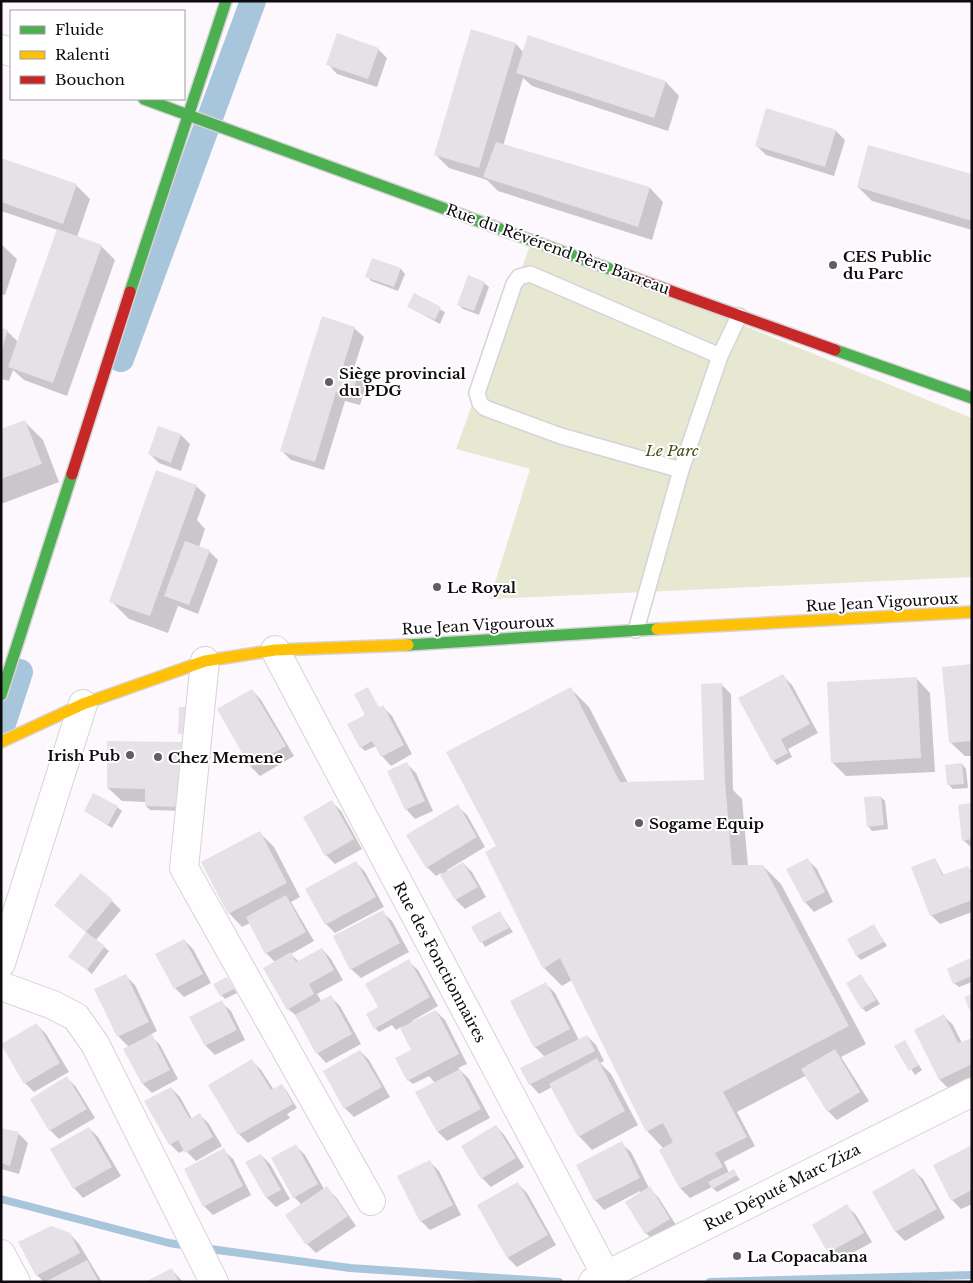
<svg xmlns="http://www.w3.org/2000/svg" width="973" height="1283" font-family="'Libre Baskerville',serif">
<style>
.green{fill:#e6e8d2}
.shadow{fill:#0003}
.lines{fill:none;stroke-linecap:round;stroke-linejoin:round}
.stream{stroke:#a8c6db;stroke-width:8}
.canal{stroke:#a8c6db;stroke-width:26}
.building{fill:#e5e1e6}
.lane-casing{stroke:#d7d2d6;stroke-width:18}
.street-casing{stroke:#d7d2d6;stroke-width:30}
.fast-casing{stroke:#d7d2d6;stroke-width:14}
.slow-casing{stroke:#d7d2d6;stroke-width:14}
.jam-casing{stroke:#d7d2d6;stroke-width:14}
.path{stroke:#e4e2e4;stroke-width:3;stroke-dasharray:2.5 4;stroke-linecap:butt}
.lane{stroke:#fffeff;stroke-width:15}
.street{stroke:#fffeff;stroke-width:28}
.fast{stroke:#4caf50;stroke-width:11}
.slow{stroke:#ffc107;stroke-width:11}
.jam{stroke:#c62828;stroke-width:11}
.poi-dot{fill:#625d62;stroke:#fff;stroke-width:2}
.labels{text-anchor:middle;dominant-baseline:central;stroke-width:4;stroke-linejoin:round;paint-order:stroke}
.street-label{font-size:15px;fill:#0e0a0e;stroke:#fff}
.poi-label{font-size:15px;font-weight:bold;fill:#0e0a0e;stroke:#fff;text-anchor:start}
.park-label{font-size:15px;font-style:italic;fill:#434913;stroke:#fff}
</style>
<rect width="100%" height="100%" fill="#fdf8fd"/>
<path class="green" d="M 532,240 L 972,418 L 972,577 L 490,599 L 530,469 L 456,449 Z"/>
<path class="shadow" d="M 529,37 L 666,82 L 679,96 L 668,131 L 532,86 L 523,78 L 503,146 L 650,188 L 663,202 L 652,240 L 498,191 L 487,180 L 449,168 L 435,154 L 516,44 L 524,53 Z
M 378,49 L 387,58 L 377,87 L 337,74 L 328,64 Z
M 836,131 L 845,140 L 834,176 L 766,155 L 756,145 Z
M 1,159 L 76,185 L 90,199 L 77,237 L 101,246 L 115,260 L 67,396 L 24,380 L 13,370 L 9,381 L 1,379 L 1,329 L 7,331 L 18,342 L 58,230 L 1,211 Z
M 972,175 L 972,230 L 872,201 L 858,187 Z
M 1,244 L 17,259 L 5,295 L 1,294 Z
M 373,259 L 401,269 L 405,274 L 398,291 L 371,281 L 367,276 Z
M 484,283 L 489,287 L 479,315 L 463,309 L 459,305 Z
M 414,295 L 445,312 L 440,324 L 409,307 Z
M 354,328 L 364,337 L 353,371 L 358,373 L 367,382 L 360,405 L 345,401 L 324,470 L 291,460 L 282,451 Z
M 25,422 L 43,440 L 59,482 L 1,504 L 1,431 Z
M 181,435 L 190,444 L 181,471 L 159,463 L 150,454 Z
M 196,486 L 206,495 L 197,520 L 205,529 L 199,547 L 209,551 L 218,560 L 198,614 L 178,606 L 168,633 L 129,619 L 111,601 Z
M 972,665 L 972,756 L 965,756 L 951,743 Z
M 783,676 L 792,685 L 818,733 L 788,749 L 792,757 L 777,765 L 773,760 Z
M 917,679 L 930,693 L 935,772 L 846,776 L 832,762 Z
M 721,684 L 731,694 L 733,790 L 742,799 L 748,866 L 763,866 L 781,884 L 866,1044 L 841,1057 L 869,1101 L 837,1120 L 828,1111 L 807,1075 L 737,1112 L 755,1146 L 724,1162 L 729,1173 L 733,1170 L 740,1180 L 717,1192 L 712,1187 L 690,1198 L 681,1189 L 661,1150 L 664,1149 L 648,1132 L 572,980 L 562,986 L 544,968 L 497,847 L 571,689 L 589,707 L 628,783 L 708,781 Z
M 367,688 L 380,709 L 383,707 L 392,716 L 412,754 L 391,766 L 382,756 L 376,746 L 365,751 L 361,747 Z
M 252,690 L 261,700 L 294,756 L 260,776 L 251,767 L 218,710 Z
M 108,742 L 186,811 L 150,810 L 146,806 L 146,802 L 122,801 L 108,788 Z
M 407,764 L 416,773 L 433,811 L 415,819 L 406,809 Z
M 962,764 L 966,769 L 968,788 L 953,789 L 949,785 Z
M 881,797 L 885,801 L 888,829 L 872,831 L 868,826 Z
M 332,802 L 341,811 L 362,849 L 335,864 L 326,855 Z
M 972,804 L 972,848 L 963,840 Z
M 457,806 L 467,815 L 485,847 L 447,870 L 448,872 L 463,863 L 472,872 L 486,897 L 465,909 L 456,900 L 441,873 L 436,876 L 427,867 Z
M 117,807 L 122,811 L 112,828 L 85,811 Z
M 260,833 L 274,847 L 300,897 L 291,902 L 314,941 L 291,954 L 299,962 L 322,949 L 331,959 L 343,980 L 317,994 L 322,1002 L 331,997 L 340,1006 L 361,1044 L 326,1063 L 317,1053 L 298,1017 L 288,1009 L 275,962 L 266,953 L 250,923 L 242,927 L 229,913 Z
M 935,859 L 944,876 L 967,867 L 972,872 L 972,912 L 940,924 L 931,915 Z
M 808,860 L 817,869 L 833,902 L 814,912 L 805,902 Z
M 356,863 L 365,872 L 384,907 L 335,933 L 326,924 Z
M 112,901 L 121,910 L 96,940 L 109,951 L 92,974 L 70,956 L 87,933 L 65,914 Z
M 382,912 L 392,921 L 409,952 L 361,978 L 351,969 Z
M 500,913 L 513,932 L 485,947 L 473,927 Z
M 874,926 L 887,946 L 861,960 L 857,956 Z
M 184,940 L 193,949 L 211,983 L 184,997 L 175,988 Z
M 970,960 L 972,962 L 972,982 L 959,987 L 954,983 Z
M 408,961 L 418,970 L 438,1006 L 412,1021 L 413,1023 L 436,1011 L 445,1020 L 467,1064 L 458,1068 L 469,1079 L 490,1118 L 447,1141 L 438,1132 L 435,1083 L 429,1076 L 413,1084 L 408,1080 L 413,1050 L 401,1027 L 396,1030 L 392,1025 L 379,1032 L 375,1028 L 378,1009 Z
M 125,975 L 135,985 L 157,1031 L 150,1035 L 160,1045 L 178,1079 L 152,1093 L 143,1084 L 129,1047 L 119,1037 L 96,990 Z
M 861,975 L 880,1004 L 866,1012 L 862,1008 Z
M 227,978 L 237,993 L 225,999 L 221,995 Z
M 546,984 L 555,993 L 579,1040 L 587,1036 L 596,1045 L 604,1061 L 600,1063 L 611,1074 L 638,1125 L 592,1150 L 579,1136 L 552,1087 L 539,1094 L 530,1084 L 545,1057 L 535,1047 Z
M 221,1002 L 231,1011 L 245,1040 L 215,1055 L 206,1046 L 191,1017 Z
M 944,1016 L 953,1025 L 962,1043 L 972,1040 L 972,1078 L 949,1089 L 940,1080 L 915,1030 Z
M 37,1025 L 46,1034 L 69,1072 L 34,1092 L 25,1083 L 2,1045 Z
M 904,1042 L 922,1070 L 915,1075 L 896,1046 Z
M 360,1051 L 369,1060 L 390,1097 L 354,1117 L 345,1108 Z
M 252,1061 L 261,1070 L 274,1090 L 282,1086 L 286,1090 L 297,1108 L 287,1114 L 290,1118 L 248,1143 L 239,1134 Z
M 67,1078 L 76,1087 L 95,1118 L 59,1139 L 50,1130 Z
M 171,1088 L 180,1097 L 192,1119 L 200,1115 L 209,1124 L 222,1146 L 196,1161 L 185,1150 L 179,1153 L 170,1144 Z
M 496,1126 L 505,1136 L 524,1167 L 491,1187 L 482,1178 Z
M 89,1128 L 98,1137 L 121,1176 L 83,1198 L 74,1188 Z
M 1,1129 L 19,1134 L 28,1143 L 19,1174 L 1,1169 Z
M 621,1143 L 631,1152 L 649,1188 L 658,1197 L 678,1228 L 655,1242 L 646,1233 L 640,1191 L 604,1210 L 595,1200 Z
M 296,1146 L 305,1155 L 324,1189 L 326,1188 L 336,1197 L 356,1226 L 316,1253 L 307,1244 L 302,1205 L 294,1197 Z
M 972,1147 L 972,1204 L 961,1209 L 952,1200 Z
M 223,1150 L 233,1159 L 251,1195 L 213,1215 L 204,1206 Z
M 261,1155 L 270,1164 L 290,1199 L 276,1207 L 267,1198 L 247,1163 Z
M 429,1161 L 439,1171 L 461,1215 L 430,1230 L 421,1221 Z
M 913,1170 L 923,1179 L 945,1218 L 905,1241 L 896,1232 Z
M 518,1184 L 527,1193 L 556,1245 L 517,1267 L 508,1258 L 479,1205 Z
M 847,1206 L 856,1215 L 872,1242 L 839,1261 L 829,1252 Z
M 70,1234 L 79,1244 L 102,1282 L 44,1282 L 37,1275 Z
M 172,1270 L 183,1282 L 148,1282 Z"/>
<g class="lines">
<path class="stream" d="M 1,1199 L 169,1243 L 189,1246
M 203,1248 L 350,1268 L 559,1282
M 710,1282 L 972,1275"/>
<path class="canal" d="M 121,359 L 253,1
M 1,730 L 20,672"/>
</g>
<path class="building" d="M 471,29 L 516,43 L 479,168 L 434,155 Z
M 337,33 L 379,48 L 368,79 L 326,65 Z
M 528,35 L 666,81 L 654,118 L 516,73 Z
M 766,108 L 836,130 L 825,167 L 755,146 Z
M 496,142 L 650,187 L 638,227 L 483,177 Z
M 868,145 L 972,174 L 972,221 L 857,187 Z
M 1,158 L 77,184 L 63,224 L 1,202 Z
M 57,229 L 102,245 L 53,383 L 8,367 Z
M 372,258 L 401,268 L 394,287 L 365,277 Z
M 468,275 L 485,282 L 474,311 L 457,305 Z
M 414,293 L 441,307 L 435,320 L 407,307 Z
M 322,316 L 355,327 L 343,367 L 359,372 L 351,397 L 336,392 L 315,462 L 280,451 Z
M 1,328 L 8,330 L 2,349 L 1,349 Z
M 25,420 L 42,464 L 1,479 L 1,429 Z
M 158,426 L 181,434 L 171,463 L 148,454 Z
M 156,470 L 197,485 L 150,616 L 109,602 Z
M 185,541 L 210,550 L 189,605 L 164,596 Z
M 972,664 L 972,741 L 949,743 L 942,667 Z
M 783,674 L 810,724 L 781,739 L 788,753 L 772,761 L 738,698 Z
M 917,677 L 921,758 L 831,763 L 827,682 Z
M 722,683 L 725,780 L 732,865 L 763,865 L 849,1026 L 723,1092 L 747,1137 L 715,1153 L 723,1167 L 680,1189 L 659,1150 L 673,1142 L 663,1123 L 646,1132 L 560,958 L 543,969 L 485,852 L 496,846 L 446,752 L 571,687 L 620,782 L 704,780 L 701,684 Z
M 368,687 L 379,708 L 383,705 L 404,745 L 381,757 L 372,741 L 360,748 L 347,724 L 365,715 L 354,694 Z
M 252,689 L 286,746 L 250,767 L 217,709 Z
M 179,707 L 190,707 L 189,734 L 178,734 Z
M 107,741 L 183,742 L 182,807 L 145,806 L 145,789 L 107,788 Z
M 407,762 L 425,801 L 405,810 L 387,771 Z
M 962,763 L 964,784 L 947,785 L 945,765 Z
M 93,793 L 118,806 L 108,825 L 84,811 Z
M 881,796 L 884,825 L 867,827 L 864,797 Z
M 332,800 L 354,839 L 325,856 L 303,817 Z
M 972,803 L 972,839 L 962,841 L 958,805 Z
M 458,804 L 477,837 L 426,868 L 406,835 Z
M 260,831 L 287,883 L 228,914 L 201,862 Z
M 808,858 L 825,892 L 804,903 L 786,869 Z
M 935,858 L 942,875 L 968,866 L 972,876 L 972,900 L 930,916 L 911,867 Z
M 356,861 L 376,897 L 325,925 L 305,889 Z
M 463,862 L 478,887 L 455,900 L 440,875 Z
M 81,873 L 113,900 L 86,932 L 54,905 Z
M 286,895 L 306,932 L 265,954 L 246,917 Z
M 383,910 L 400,943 L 350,970 L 333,936 Z
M 500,911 L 509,928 L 480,943 L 471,927 Z
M 874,924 L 884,942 L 856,956 L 847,939 Z
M 86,932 L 105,946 L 87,970 L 68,957 Z
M 184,939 L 203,974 L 174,989 L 155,954 Z
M 322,948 L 334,970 L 309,984 L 314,994 L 287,1010 L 263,968 L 291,952 L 296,962 Z
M 970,958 L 972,976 L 953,984 L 947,969 Z
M 409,959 L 430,997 L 374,1029 L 366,1014 L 378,1007 L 365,984 Z
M 126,974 L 149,1022 L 117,1037 L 94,989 Z
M 861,974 L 876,1000 L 861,1009 L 846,983 Z
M 227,977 L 234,989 L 220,996 L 213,984 Z
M 546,982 L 570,1029 L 534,1048 L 510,1001 Z
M 972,994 L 972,1015 L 964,997 Z
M 331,995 L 352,1034 L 316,1054 L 295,1015 Z
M 222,1000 L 237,1030 L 205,1046 L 189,1017 Z
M 436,1010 L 459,1054 L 407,1081 L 395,1058 L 411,1050 L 400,1028 Z
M 944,1014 L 958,1043 L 972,1038 L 972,1064 L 939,1080 L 914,1030 Z
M 37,1023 L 60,1063 L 24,1084 L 1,1044 Z
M 152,1034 L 170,1070 L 142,1084 L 123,1049 Z
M 587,1035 L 595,1051 L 529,1085 L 520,1068 Z
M 905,1040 L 919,1065 L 909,1071 L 894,1046 Z
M 835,1049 L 860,1092 L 827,1112 L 801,1069 Z
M 360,1050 L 382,1087 L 344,1109 L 323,1071 Z
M 597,1058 L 625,1111 L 578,1137 L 549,1084 Z
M 252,1059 L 271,1090 L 282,1084 L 293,1104 L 238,1135 L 208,1085 Z
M 460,1069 L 481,1109 L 437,1132 L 415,1092 Z
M 67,1076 L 87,1109 L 49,1131 L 30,1099 Z
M 171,1087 L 190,1119 L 200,1113 L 213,1137 L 185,1153 L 178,1140 L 169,1145 L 144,1101 Z
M 496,1125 L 516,1158 L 481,1179 L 461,1146 Z
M 89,1127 L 112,1167 L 73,1189 L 50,1149 Z
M 1,1128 L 19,1132 L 10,1166 L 1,1163 Z
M 622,1141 L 640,1178 L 594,1201 L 576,1165 Z
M 296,1144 L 318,1184 L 293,1198 L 271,1158 Z
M 972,1145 L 972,1190 L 951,1201 L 933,1165 Z
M 224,1148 L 243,1186 L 203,1207 L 184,1169 Z
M 261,1154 L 281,1190 L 266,1198 L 245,1162 Z
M 430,1160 L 453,1205 L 420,1222 L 397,1176 Z
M 914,1168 L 937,1209 L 895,1232 L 872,1192 Z
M 734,1169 L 737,1175 L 712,1189 L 708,1182 Z
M 518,1182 L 548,1235 L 507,1258 L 477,1205 Z
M 327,1186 L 348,1216 L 306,1245 L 285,1215 Z
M 650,1186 L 670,1219 L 645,1234 L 625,1202 Z
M 847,1204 L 864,1233 L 828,1253 L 812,1225 Z
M 51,1226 L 70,1233 L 80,1253 L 36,1276 L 18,1242 Z
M 87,1260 L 99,1282 L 45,1282 Z
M 172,1268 L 179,1282 L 145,1282 Z"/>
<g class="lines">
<defs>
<path id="lane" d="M 681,470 L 561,436 L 485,408 L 480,403 L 477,393 L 514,284 L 519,277 L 530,274 L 720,356
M 636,630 L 681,470 L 720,356 L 739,316"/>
<path id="street" d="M 1,49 L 11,52
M 275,650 L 606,1275
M 205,661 L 184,868 L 371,1201
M 1,963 L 83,704
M 1,986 L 53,1005 L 76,1017 L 95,1044 L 214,1282
M 1,1254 L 16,1282
M 593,1282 L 972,1092"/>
<path id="fast" d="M 144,99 L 629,276
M 130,292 L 226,1
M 835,350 L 972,398
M 408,645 L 657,629
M 1,695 L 72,474"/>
<path id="slow" d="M 657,629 L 972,612
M 1,742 L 83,704 L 205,661 L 275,650 L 408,645"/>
<path id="jam" d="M 629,276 L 835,350
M 72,474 L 130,292"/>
</defs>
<use href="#lane" class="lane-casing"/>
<use href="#street" class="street-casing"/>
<use href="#fast" class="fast-casing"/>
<use href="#slow" class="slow-casing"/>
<use href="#jam" class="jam-casing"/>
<path class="path" d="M 514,578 L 555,455"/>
<use href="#lane" class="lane"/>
<use href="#street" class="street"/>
<use href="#fast" class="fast"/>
<use href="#slow" class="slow"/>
<use href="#jam" class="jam"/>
</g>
<g class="poi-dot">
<circle cx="833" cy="265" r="5"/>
<circle cx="329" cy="382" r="5"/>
<circle cx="437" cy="587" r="5"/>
<circle cx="130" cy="755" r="5"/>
<circle cx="158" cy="757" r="5"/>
<circle cx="639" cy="823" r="5"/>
<circle cx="737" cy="1256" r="5"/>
</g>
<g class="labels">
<g class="street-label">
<text transform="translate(558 249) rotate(20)">Rue du Révérend Père Barreau</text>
<text transform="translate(882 602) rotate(-3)">Rue Jean Vigouroux</text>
<text transform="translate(478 625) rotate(-3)">Rue Jean Vigouroux</text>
<text transform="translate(440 962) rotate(62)">Rue des Fonctionnaires</text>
<text transform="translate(782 1187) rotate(-27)">Rue Député Marc Ziza</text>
</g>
<g class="poi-label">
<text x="843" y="256">CES Public<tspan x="843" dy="17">du Parc</tspan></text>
<text x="339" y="373">Siège provincial<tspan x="339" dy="17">du PDG</tspan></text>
<text x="447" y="587">Le Royal</text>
<text x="120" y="755" text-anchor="end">Irish Pub</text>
<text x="168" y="757">Chez Memene</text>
<text x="649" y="823">Sogame Equip</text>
<text x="747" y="1256">La Copacabana</text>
</g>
<g class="park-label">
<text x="672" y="450">Le Parc</text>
</g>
</g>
<rect width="973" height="1283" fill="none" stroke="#0e0a0e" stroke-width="5"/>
<rect x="10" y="10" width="175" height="90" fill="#ffffff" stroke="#9f9d9f"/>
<rect x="20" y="26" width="25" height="8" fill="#4caf50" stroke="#9f9d9f"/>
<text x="55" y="35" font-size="15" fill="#0e0a0e">Fluide</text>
<rect x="20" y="51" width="25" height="8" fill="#ffc107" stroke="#9f9d9f"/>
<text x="55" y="60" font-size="15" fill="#0e0a0e">Ralenti</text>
<rect x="20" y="76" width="25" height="8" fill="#c62828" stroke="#9f9d9f"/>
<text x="55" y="85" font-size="15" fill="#0e0a0e">Bouchon</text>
</svg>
